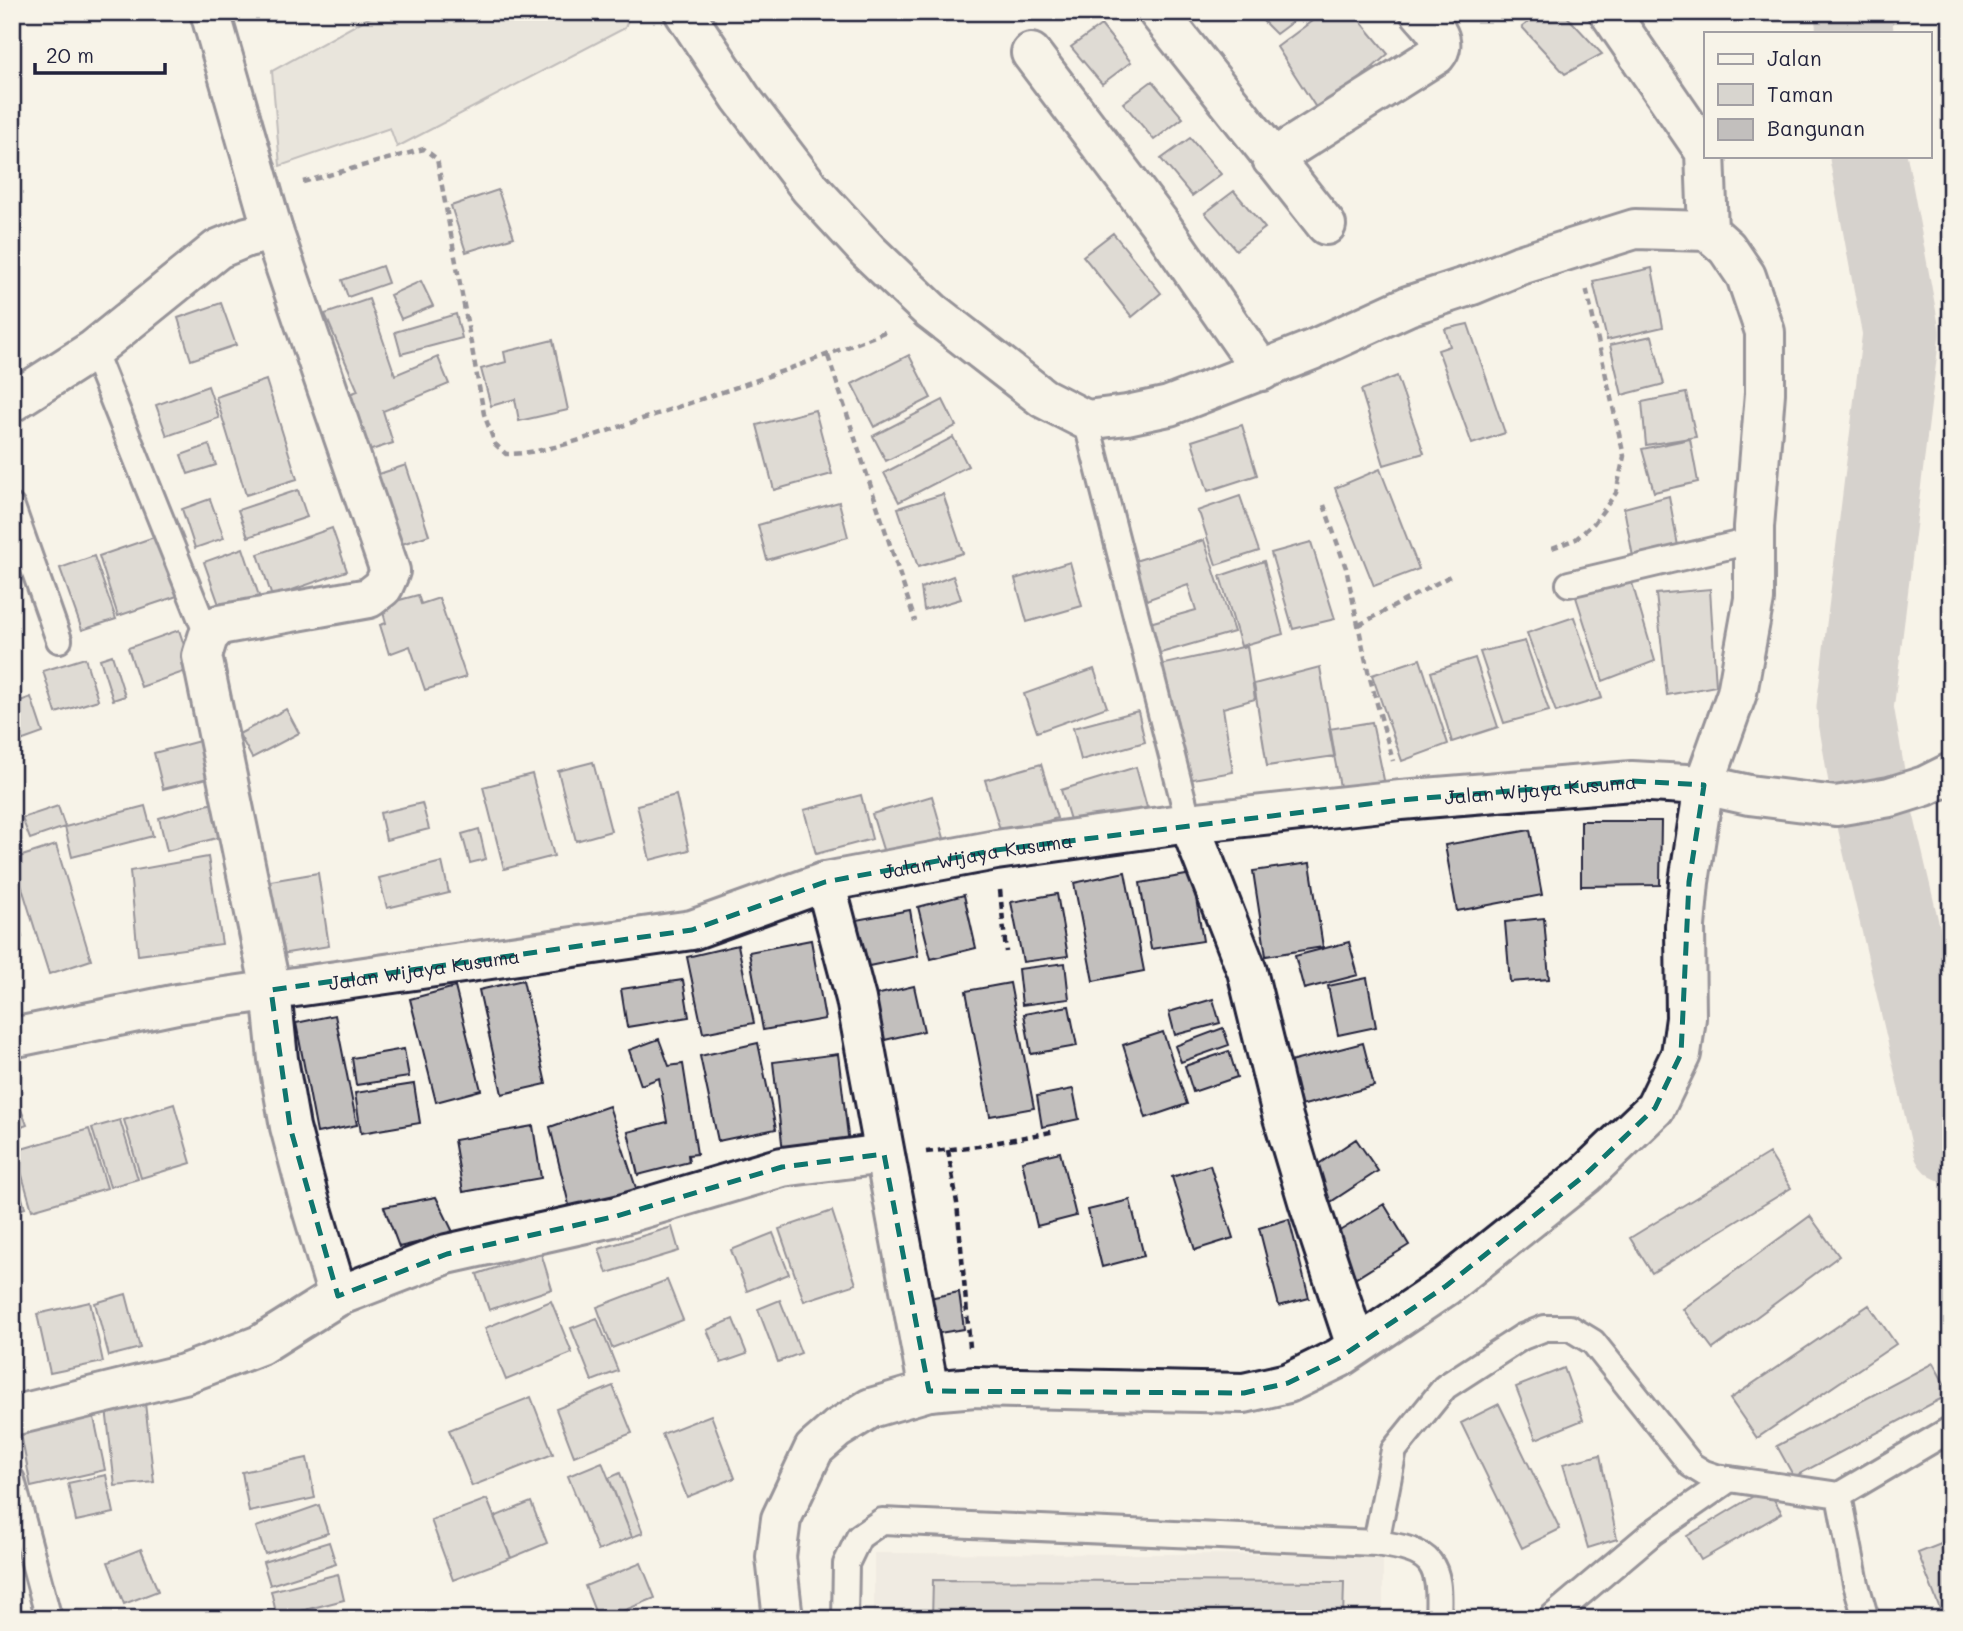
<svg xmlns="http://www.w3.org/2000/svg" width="1963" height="1631" font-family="Mali,sans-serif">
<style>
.built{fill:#e7e3db}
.green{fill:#d8d5cf;stroke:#7d7c85;stroke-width:2}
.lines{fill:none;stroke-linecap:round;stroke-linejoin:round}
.river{stroke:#aeabad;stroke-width:77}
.building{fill:#c2bfbd;stroke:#22223b;stroke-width:2}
.lane-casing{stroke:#22223b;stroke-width:30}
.street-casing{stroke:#22223b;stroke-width:44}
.path{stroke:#22223b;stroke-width:4.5;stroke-dasharray:7 5;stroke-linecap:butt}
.lane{stroke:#f7f3e8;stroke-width:24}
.street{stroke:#f7f3e8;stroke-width:38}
.marked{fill:none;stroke:#0f766e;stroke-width:5;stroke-dasharray:14 9;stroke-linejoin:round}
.labels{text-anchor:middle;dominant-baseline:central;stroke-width:7;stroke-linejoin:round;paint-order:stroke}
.street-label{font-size:19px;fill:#22223b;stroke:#f7f3e8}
</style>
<rect width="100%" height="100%" fill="#f7f3e8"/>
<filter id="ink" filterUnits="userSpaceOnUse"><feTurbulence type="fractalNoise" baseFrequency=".0143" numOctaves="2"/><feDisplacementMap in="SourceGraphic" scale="14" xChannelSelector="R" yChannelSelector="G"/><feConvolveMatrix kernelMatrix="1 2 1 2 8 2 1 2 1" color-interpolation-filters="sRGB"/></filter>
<g filter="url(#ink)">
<path class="built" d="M 874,1553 L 1383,1555 L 1383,1619 L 874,1619 Z"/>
<path class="green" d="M 379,12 L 622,12 L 627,22 L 625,28 L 397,147 L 390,128 L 280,166 L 272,71 Z"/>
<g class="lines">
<path class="river" d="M 1853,12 L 1855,33
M 1867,779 L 1855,708 L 1901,333 L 1868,156
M 1876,823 L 1951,1144"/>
</g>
<path class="building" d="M 1254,12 L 1297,12 L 1300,16 L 1276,34 Z
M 1324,12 L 1353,12 L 1388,54 L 1320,114 L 1277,47 Z
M 1541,12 L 1563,12 L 1602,54 L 1565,74 L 1522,27 Z
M 1101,25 L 1131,62 L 1102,84 L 1071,47 Z
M 1152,81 L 1183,118 L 1154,140 L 1123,103 Z
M 1190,138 L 1221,174 L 1192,196 L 1161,159 Z
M 498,190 L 514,237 L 466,252 L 451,206 Z
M 1234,191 L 1265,228 L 1236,250 L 1205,213 Z
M 1113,233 L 1161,293 L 1132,317 L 1083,256 Z
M 382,266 L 388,283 L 348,297 L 342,280 Z
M 1652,268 L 1663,327 L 1607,340 L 1593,281 Z
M 421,281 L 433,306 L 401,319 L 390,295 Z
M 369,299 L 395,375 L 438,357 L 449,384 L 383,411 L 393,443 L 353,456 L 335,399 L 358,391 L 325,314 Z
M 221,303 L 236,345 L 191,360 L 178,318 Z
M 456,314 L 462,338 L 401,354 L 395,332 Z
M 1468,324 L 1505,433 L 1472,444 L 1438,350 L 1450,346 L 1445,329 Z
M 1652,336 L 1664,384 L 1622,395 L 1610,345 Z
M 553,340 L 568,410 L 519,421 L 515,399 L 491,406 L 481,369 L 506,362 L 504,352 Z
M 909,355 L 931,398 L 874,427 L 852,384 Z
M 1397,376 L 1424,453 L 1384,465 L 1361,390 Z
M 266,380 L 297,479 L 246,495 L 216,397 Z
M 208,386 L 219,418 L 167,436 L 156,405 Z
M 1686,393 L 1696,437 L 1646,445 L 1642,402 Z
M 943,400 L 956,426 L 886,461 L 873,436 Z
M 815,410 L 832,474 L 774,490 L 757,425 Z
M 1242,425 L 1257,475 L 1208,491 L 1192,441 Z
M 953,437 L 968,466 L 899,502 L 884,473 Z
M 1690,439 L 1698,482 L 1654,492 L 1642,449 Z
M 209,445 L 216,465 L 188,474 L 181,455 Z
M 406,465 L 429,535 L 387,549 L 364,479 Z
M 1380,469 L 1419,569 L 1374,586 L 1335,488 Z
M 298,490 L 307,517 L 248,537 L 238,510 Z
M 943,494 L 963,553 L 918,567 L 898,508 Z
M 1240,496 L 1259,551 L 1216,565 L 1200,515 L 1197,511 Z
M 1669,496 L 1678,546 L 1633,557 L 1624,508 Z
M 210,499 L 224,538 L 195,548 L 182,509 Z
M 839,502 L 848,537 L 767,560 L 758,525 Z
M 332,528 L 347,571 L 272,597 L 258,554 Z
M 163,534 L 183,594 L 118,616 L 99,556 Z
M 1204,540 L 1234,632 L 1157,654 L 1146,624 L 1196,610 L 1188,585 L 1138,603 L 1128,563 Z
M 1311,542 L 1335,619 L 1293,629 L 1271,553 Z
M 243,548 L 261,602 L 223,616 L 204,562 Z
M 94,556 L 116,619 L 82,630 L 60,568 Z
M 1264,561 L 1283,634 L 1241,646 L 1220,576 Z
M 1070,562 L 1082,606 L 1027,622 L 1015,579 Z
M 953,576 L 961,599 L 924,610 L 921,588 Z
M 1630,576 L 1655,661 L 1603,681 L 1575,594 Z
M 1710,589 L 1716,686 L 1667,695 L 1656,594 Z
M 418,595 L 421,604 L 439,598 L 466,677 L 425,690 L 410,646 L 389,654 L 380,625 L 386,623 L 381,605 Z
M 1574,617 L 1602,698 L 1556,712 L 1527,633 Z
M 179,630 L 192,669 L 141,687 L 128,648 Z
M 1525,641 L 1549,711 L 1504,723 L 1480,652 Z
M 1247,646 L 1255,699 L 1223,708 L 1233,772 L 1187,780 L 1175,709 L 1163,711 L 1151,667 Z
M 112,655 L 125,696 L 113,700 L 100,659 Z
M 85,658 L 98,700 L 56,713 L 43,671 Z
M 1475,658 L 1498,727 L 1452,742 L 1431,672 Z
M 1420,659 L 1448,744 L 1402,761 L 1372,675 Z
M 1320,667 L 1335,756 L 1267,766 L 1254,684 Z
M 1094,669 L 1107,707 L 1037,732 L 1024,694 Z
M 31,697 L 43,733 L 12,744 L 12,704 Z
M 286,709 L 299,733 L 252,758 L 239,734 Z
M 1138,711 L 1145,742 L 1081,760 L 1073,728 Z
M 1372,722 L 1385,785 L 1341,792 L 1329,729 Z
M 207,739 L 216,776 L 163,789 L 154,753 Z
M 593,762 L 611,831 L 576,841 L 558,771 Z
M 1041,764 L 1057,818 L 1002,836 L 985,780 Z
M 1136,767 L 1148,811 L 1074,833 L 1061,790 Z
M 532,774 L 554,856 L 504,869 L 483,787 Z
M 676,795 L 689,850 L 650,860 L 637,805 Z
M 861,795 L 872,839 L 816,854 L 804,810 Z
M 932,796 L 944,838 L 885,856 L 872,814 Z
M 224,800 L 232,834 L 167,851 L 159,818 Z
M 422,803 L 429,829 L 386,840 L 380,813 Z
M 58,806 L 65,827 L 30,839 L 22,818 Z
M 145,806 L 153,836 L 72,857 L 65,827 Z
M 1581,821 L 1661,821 L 1660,885 L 1581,886 Z
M 479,829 L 486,859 L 470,863 L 462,834 Z
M 1530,830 L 1542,895 L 1457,911 L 1445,845 Z
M 56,845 L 91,960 L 49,974 L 13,859 Z
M 208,857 L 222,944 L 138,955 L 130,871 Z
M 442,862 L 449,893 L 387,908 L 379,878 Z
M 1310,863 L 1323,947 L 1266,956 L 1253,871 Z
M 1125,872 L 1144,971 L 1093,981 L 1074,883 Z
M 318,873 L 329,946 L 281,954 L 270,881 Z
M 1192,874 L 1203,941 L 1151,949 L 1140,883 Z
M 1057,894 L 1068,956 L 1023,962 L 1011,902 Z
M 964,895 L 976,948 L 931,959 L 918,907 Z
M 12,904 L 22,937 L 12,939 Z
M 910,910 L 918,956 L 864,967 L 856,920 Z
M 1544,918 L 1549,979 L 1510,982 L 1505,922 Z
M 811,940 L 825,1019 L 763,1030 L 749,952 Z
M 1349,942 L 1358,975 L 1304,989 L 1295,956 Z
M 738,945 L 754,1023 L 703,1033 L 687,957 Z
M 1065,963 L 1069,999 L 1022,1005 L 1018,969 Z
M 1367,978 L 1376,1027 L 1338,1035 L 1328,986 Z
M 523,980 L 546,1084 L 502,1094 L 479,990 Z
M 683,980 L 689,1017 L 627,1027 L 621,989 Z
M 1010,983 L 1034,1108 L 990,1116 L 966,991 Z
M 914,986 L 924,1031 L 876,1042 L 867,997 Z
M 455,987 L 481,1090 L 436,1102 L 410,999 Z
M 1213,999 L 1220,1023 L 1175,1035 L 1169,1012 Z
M 1069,1006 L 1077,1046 L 1031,1054 L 1024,1014 Z
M 335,1015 L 357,1125 L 317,1133 L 296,1023 Z
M 1223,1028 L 1229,1045 L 1181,1062 L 1175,1046 Z
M 1163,1032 L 1187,1104 L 1146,1118 L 1123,1045 Z
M 659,1039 L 669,1066 L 683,1064 L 697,1154 L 688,1155 L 689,1162 L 638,1175 L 628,1132 L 667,1122 L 659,1078 L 641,1085 L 629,1050 Z
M 758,1043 L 776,1129 L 718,1141 L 700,1056 Z
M 1363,1043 L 1374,1086 L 1297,1107 L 1286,1063 Z
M 404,1049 L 409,1077 L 356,1085 L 352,1058 Z
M 1229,1051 L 1237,1077 L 1193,1092 L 1185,1066 Z
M 838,1054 L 849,1144 L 783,1152 L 773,1062 Z
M 414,1084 L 420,1123 L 361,1133 L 355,1093 Z
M 12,1086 L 27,1125 L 12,1131 Z
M 1073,1089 L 1079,1119 L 1042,1127 L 1037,1096 Z
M 174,1104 L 191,1163 L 141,1178 L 124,1120 Z
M 609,1106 L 637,1191 L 570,1209 L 550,1127 Z
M 120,1120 L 138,1179 L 110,1187 L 92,1128 Z
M 533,1126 L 541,1178 L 463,1192 L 454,1140 Z
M 89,1129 L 107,1188 L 32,1210 L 15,1151 Z
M 1356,1139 L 1378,1171 L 1329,1203 L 1308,1171 Z
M 1060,1152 L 1076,1216 L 1037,1226 L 1022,1161 Z
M 1769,1153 L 1791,1188 L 1652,1273 L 1630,1238 Z
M 12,1165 L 25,1208 L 12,1212 Z
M 1210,1165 L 1233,1238 L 1195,1250 L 1172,1177 Z
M 436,1197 L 454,1234 L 399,1247 L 384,1207 Z
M 1130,1200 L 1144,1256 L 1102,1267 L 1088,1210 Z
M 1384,1204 L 1409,1245 L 1353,1280 L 1328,1238 Z
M 832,1211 L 856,1284 L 804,1301 L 779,1229 Z
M 1810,1216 L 1839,1256 L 1713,1349 L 1683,1309 Z
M 1289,1219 L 1309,1298 L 1279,1306 L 1259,1228 Z
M 672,1227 L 679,1251 L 607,1273 L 599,1249 Z
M 773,1233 L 789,1274 L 747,1291 L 731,1250 Z
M 541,1253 L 552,1289 L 489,1310 L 477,1274 Z
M 667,1280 L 683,1320 L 612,1348 L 597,1307 Z
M 959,1292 L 964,1329 L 933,1334 L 929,1298 Z
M 126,1294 L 140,1348 L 109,1356 L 95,1303 Z
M 780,1300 L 801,1353 L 778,1362 L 758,1309 Z
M 551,1301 L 572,1353 L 506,1380 L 485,1328 Z
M 90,1302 L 103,1362 L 50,1373 L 37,1314 Z
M 1869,1305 L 1896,1344 L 1757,1438 L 1730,1399 Z
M 597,1318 L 618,1371 L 592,1381 L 571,1328 Z
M 733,1319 L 747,1354 L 721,1363 L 707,1330 Z
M 1933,1363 L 1950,1394 L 1794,1477 L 1777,1446 Z
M 1564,1368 L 1583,1420 L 1536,1439 L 1516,1387 Z
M 613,1386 L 632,1433 L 574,1456 L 556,1409 Z
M 531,1397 L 553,1454 L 472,1486 L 449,1430 Z
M 145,1403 L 154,1482 L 115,1486 L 106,1408 Z
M 1499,1404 L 1560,1529 L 1522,1548 L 1461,1423 Z
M 92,1408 L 105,1470 L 31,1487 L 19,1423 Z
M 711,1415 L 735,1478 L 687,1497 L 662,1434 Z
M 1600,1455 L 1617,1539 L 1588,1548 L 1563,1464 Z
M 307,1458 L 315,1498 L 249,1512 L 242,1472 Z
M 602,1462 L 632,1537 L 598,1551 L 568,1476 Z
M 620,1473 L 643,1533 L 632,1537 L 609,1478 Z
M 106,1475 L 114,1513 L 76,1521 L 68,1483 Z
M 1767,1488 L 1782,1513 L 1701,1560 L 1687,1536 Z
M 487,1499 L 511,1558 L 453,1580 L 431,1520 Z
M 531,1502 L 547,1543 L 511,1558 L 494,1517 Z
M 319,1505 L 328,1533 L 265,1554 L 256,1527 Z
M 1951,1540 L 1951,1619 L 1944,1619 L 1918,1553 Z
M 329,1542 L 336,1564 L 270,1585 L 263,1562 Z
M 141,1549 L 158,1591 L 124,1604 L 108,1562 Z
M 641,1563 L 655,1598 L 603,1619 L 598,1619 L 585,1586 Z
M 338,1574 L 344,1600 L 277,1617 L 271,1591 Z
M 12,1579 L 13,1579 L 22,1619 L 12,1619 Z
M 933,1580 L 1344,1582 L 1343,1619 L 932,1619 Z"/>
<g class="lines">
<defs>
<path id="lane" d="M 93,350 L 208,637
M 1086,420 L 1189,823
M 12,507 L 59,640
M 1569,584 L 1755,540
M 12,1480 L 49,1619
M 1839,1495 L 1856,1584 L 1866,1619
M 1376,1543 L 1394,1450 L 1445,1387 L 1522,1337 L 1545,1328 L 1570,1328 L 1593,1342 L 1691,1465 L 1704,1473 L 1716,1477 L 1839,1495 L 1951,1429
M 845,1619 L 846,1564 L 859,1537 L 882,1521 L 1376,1543 C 1433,1551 1441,1561 1438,1619
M 1550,1619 L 1652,1533 L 1730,1479"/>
<g id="street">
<path d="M 210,12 L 273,231 L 390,571 L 383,587 L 369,598 L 219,625 L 208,637 L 202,656 L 271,990 L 278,1059 L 290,1127 L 309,1199 L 338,1296"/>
<path d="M 684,12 L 741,98 L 809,187 L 868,251 L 931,311 L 1043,398 L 1086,420 L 1127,415 L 1169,406 L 1312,350 L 1408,306 L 1472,285 L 1520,265 L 1635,229 L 1708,231 L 1727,248 L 1746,276 L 1765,332 L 1765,393 L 1754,527 L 1754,599 L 1737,693 L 1704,785 L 1689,882 L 1685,926 L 1686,1018 L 1681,1054 L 1655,1108 L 1585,1175 L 1446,1286 L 1339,1358 L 1288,1383 L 1244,1393 L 975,1387 L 929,1391 L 871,1408 L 837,1429 L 814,1449 L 781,1519 L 776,1557 L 783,1619"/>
<path d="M 1158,12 L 1326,225"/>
<path d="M 1609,12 L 1705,152 L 1708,231"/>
<path d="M 1031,53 L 1160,224 L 1262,371"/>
<path d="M 1272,159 L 1436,55 C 1449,40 1430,24 1420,12"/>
<path d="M 12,402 L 93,350 L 218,249 L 247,237 L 273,231"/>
<path d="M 1189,823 L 1247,971 L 1282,1114 L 1308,1201 L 1356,1346"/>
<path d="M 825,882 L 856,999 L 929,1391"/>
<path id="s1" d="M 12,1038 L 177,1004 L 692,930 L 825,882 L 996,850 L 1189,823 L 1401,800 L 1632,781 L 1704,785 L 1749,795 L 1836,806 L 1890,797 L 1925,786 L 1951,773"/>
<path d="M 12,1416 L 184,1374 L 260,1345 L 338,1296 L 447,1254 L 617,1216 L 782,1167 L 884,1154"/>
</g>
</defs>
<use href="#lane" class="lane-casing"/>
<use href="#street" class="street-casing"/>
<path class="path" d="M 303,182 L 424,149 L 437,159 L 484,414 L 495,444 L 506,454 C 550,454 608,430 651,416 C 731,389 811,363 889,330
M 828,356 L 915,621
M 1324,505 L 1346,568 L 1368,671 L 1393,761
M 1552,548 L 1576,539 L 1594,523 L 1616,493 L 1624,456 L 1586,287
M 1359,625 L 1454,574
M 1000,890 L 1006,952
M 948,1150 L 957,1203 L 970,1347
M 926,1152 L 978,1146 L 1056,1131"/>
<use href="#lane" class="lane"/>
<use href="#street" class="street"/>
</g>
</g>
<path d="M0 0H1963V1631H0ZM 1632,781 L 1704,785 L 1689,882 L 1681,1054 L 1655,1108 L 1585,1175 L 1446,1286 L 1339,1358 L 1288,1383 L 1244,1393 L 929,1391 L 884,1154 L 782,1167 L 617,1216 L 447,1254 L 338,1296 L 290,1127 L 271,990 L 692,930 L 825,882 L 996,850 L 1401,800 Z" fill="#f7f3e8" fill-opacity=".55" fill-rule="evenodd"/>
<path class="marked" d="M 1632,781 L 1704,785 L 1689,882 L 1681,1054 L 1655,1108 L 1585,1175 L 1446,1286 L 1339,1358 L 1288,1383 L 1244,1393 L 929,1391 L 884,1154 L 782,1167 L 617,1216 L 447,1254 L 338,1296 L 290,1127 L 271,990 L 692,930 L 825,882 L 996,850 L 1401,800 Z"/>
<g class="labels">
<g class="street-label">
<text stroke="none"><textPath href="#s1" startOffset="1552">Jalan Wijaya Kusuma</textPath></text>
<text stroke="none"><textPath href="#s1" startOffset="985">Jalan Wijaya Kusuma</textPath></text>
<text stroke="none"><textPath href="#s1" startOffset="418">Jalan Wijaya Kusuma</textPath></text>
</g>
</g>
<rect width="1963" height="1631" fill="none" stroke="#f7f3e8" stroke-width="42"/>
<rect x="21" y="21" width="1921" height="1589" fill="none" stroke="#22223b" stroke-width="2.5" filter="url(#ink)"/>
<rect x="1704" y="32" width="228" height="126" fill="#f7f3e8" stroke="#a29fa3" stroke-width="2"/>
<rect x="1718" y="54" width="35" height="10" fill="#f7f3e8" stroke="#a29fa3" stroke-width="2"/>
<text x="1767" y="66" font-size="21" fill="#22223b">Jalan</text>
<rect x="1718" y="84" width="35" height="21" fill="#d8d5cf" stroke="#a29fa3" stroke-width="2"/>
<text x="1767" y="102" font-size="21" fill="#22223b">Taman</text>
<rect x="1718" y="119" width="35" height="21" fill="#c2bfbd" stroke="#a29fa3" stroke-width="2"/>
<text x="1767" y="136" font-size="21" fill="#22223b">Bangunan</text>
<path d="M35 63v10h130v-10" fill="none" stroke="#22223b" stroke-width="3.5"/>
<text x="46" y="63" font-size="21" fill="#22223b" stroke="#f7f3e8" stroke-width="5" paint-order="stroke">20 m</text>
</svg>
